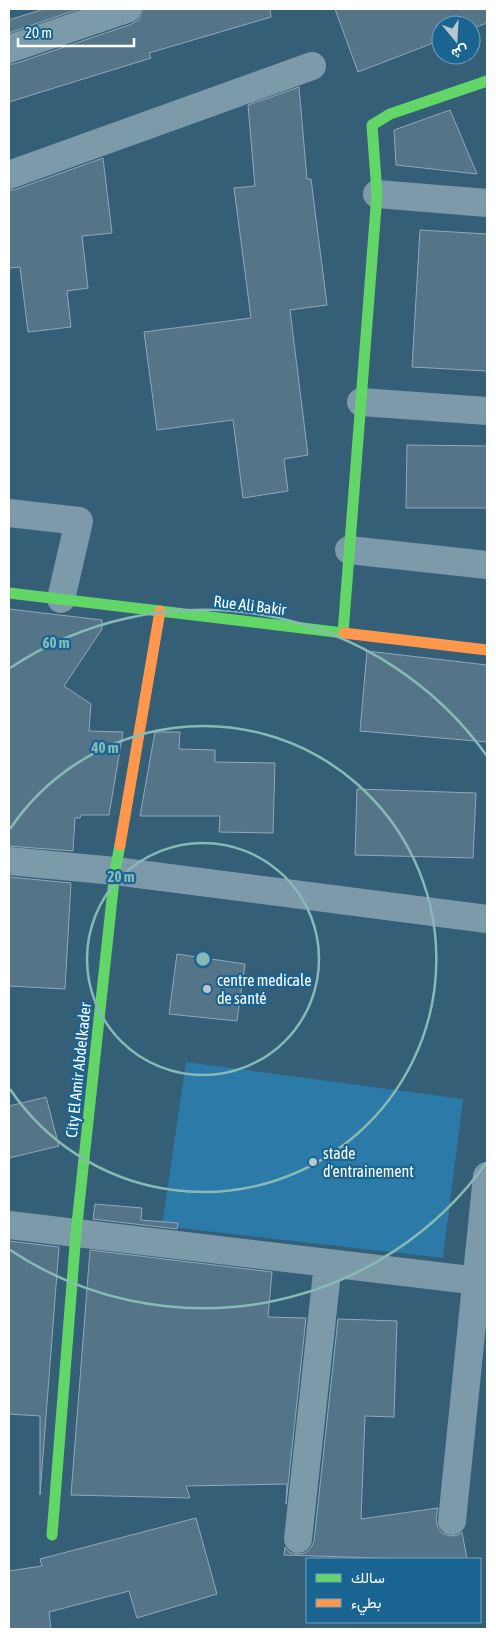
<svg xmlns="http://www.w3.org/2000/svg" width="496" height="1638" font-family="'Asap Condensed',Vazirmatn,sans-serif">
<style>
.pitch{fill:#2b7aa7}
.building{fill:#547488;stroke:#92a9b8}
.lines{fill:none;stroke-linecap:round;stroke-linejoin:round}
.street{stroke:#7d9aaa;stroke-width:28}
.fast{stroke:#63d668;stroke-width:11}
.slow{stroke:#ff974d;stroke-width:11}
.ring{fill:none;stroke:#87bab6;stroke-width:2.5}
.poi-dot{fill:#b8c7cf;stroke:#1a6492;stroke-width:2}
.labels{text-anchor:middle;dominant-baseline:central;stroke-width:4.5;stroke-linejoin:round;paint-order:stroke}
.street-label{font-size:16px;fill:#fff;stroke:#1a6492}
.poi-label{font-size:16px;fill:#fff;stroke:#1a6492;text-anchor:start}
.centre{fill:#87bab6;stroke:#1a6492;stroke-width:2.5}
.ring-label{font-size:15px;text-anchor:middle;font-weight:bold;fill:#87bab6;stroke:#1a6492;stroke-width:4.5;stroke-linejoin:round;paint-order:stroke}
</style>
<rect width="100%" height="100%" fill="#355e77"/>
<path class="pitch" d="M 186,1062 L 463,1099 L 443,1258 L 162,1226 Z"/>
<path class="building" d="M 44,9 L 79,9 L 9,33 L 9,20 Z
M 142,9 L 270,9 L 271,17 L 149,53 L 151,58 L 9,102 L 9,64 L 14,64 L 132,24 L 139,19 Z
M 335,9 L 487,9 L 487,23 L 471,29 L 471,25 L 441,25 L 441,40 L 358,72 Z
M 299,87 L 307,179 L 311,179 L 327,305 L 290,310 L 308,455 L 284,459 L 288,491 L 243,498 L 233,420 L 157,430 L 144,332 L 251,318 L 234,188 L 255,186 L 248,105 Z
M 450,110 L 477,174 L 396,165 L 394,130 Z
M 103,158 L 112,233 L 82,236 L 88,288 L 67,291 L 71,327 L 28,332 L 20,267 L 9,268 L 9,190 L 14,190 Z
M 420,230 L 487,234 L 487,371 L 412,367 Z
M 407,445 L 487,446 L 487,508 L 406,508 Z
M 9,609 L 102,620 L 102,629 L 64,686 L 91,704 L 89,731 L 123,732 L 109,815 L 81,815 L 80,818 L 75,818 L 73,851 L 9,846 Z
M 367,651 L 487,665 L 487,742 L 360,731 Z
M 155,732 L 180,732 L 179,749 L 215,750 L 215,762 L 275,763 L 273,833 L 219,832 L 220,816 L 140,816 Z
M 357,789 L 476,793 L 473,858 L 355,855 Z
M 9,877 L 71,883 L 65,989 L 9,986 Z
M 177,954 L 245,964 L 237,1021 L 169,1014 Z
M 46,1097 L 59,1146 L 9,1158 L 9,1106 Z
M 95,1204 L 142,1208 L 141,1220 L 178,1223 L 177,1229 L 93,1219 Z
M 9,1241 L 59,1247 L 40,1495 L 40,1416 L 9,1414 Z
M 90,1250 L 272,1272 L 268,1317 L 306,1318 L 286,1504 L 287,1484 L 186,1486 L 190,1498 L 71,1495 Z
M 338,1319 L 397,1321 L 394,1417 L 365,1416 L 361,1519 L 438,1508 L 436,1519 L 438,1528 L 442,1533 L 450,1536 L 458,1535 L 462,1532 L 467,1559 L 409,1559 L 284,1555 L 285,1547 L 289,1552 L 296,1554 L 305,1553 L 311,1548 L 314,1541 Z
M 196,1518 L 217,1594 L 137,1618 L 129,1591 L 49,1612 L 51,1629 L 9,1629 L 9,1571 L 42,1566 L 40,1559 Z"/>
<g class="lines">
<path class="street" d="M 9,49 L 127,9
M 9,175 L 312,66
M 377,194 L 487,203
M 361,402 L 487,411
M 9,513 L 79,521 L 61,599
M 349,550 L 487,565
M 9,861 L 115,871 L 487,919
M 9,1225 L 487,1282
M 452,1521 L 487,1176
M 298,1539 L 328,1263"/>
<path class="fast" d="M 9,593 L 344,633
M 343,633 L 377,194 L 372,125 L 390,114 L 487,81
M 52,1535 L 76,1233 L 115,871 L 120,845"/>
<path class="slow" d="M 344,633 L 487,650
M 120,845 L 160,611"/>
</g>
<g class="ring">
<circle cx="203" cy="959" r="116"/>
<path d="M10 829A233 233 0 1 1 10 1089"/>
<path d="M487 1162A349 349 0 0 1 10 1250M10 668A349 349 0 0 1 487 756"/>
</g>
<g class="poi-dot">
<circle cx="207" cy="989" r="5"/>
<circle cx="313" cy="1162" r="5"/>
</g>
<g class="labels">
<g class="street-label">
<text transform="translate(250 605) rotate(7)">Rue Ali Bakir</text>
<text transform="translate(78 1070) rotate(-84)">City El Amir Abdelkader</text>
</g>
<g class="poi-label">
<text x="217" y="980">centre medicale<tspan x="217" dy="18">de santé</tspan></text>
<text x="323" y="1153">stade<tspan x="323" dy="18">d'entrainement</tspan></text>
</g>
</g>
<circle cx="203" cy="959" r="8" class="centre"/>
<g class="ring-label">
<text x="56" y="648">60 m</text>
<text x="105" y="753">40 m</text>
<text x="121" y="882">20 m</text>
</g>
<rect width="496" height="1638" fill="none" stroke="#ffffff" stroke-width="20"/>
<rect x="306" y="1558" width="175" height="65" fill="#1a6492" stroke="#76a2be"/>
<rect x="316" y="1574" width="25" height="8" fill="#63d668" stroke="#76a2be"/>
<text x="351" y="1583" font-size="15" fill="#ffffff">سالك</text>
<rect x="316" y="1599" width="25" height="8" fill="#ff974d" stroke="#76a2be"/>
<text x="351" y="1608" font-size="15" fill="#ffffff">بطيء</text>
<g transform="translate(456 40) rotate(162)"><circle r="24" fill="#1a6492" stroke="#76a2be"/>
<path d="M0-4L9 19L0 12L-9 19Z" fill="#b8c7cf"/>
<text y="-8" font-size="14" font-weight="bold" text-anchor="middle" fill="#ffffff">ش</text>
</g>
<path d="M18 38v8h116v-8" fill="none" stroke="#ffffff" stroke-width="2.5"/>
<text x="25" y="38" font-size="15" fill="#ffffff" stroke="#1a6492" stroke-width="4" paint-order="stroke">20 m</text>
</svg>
